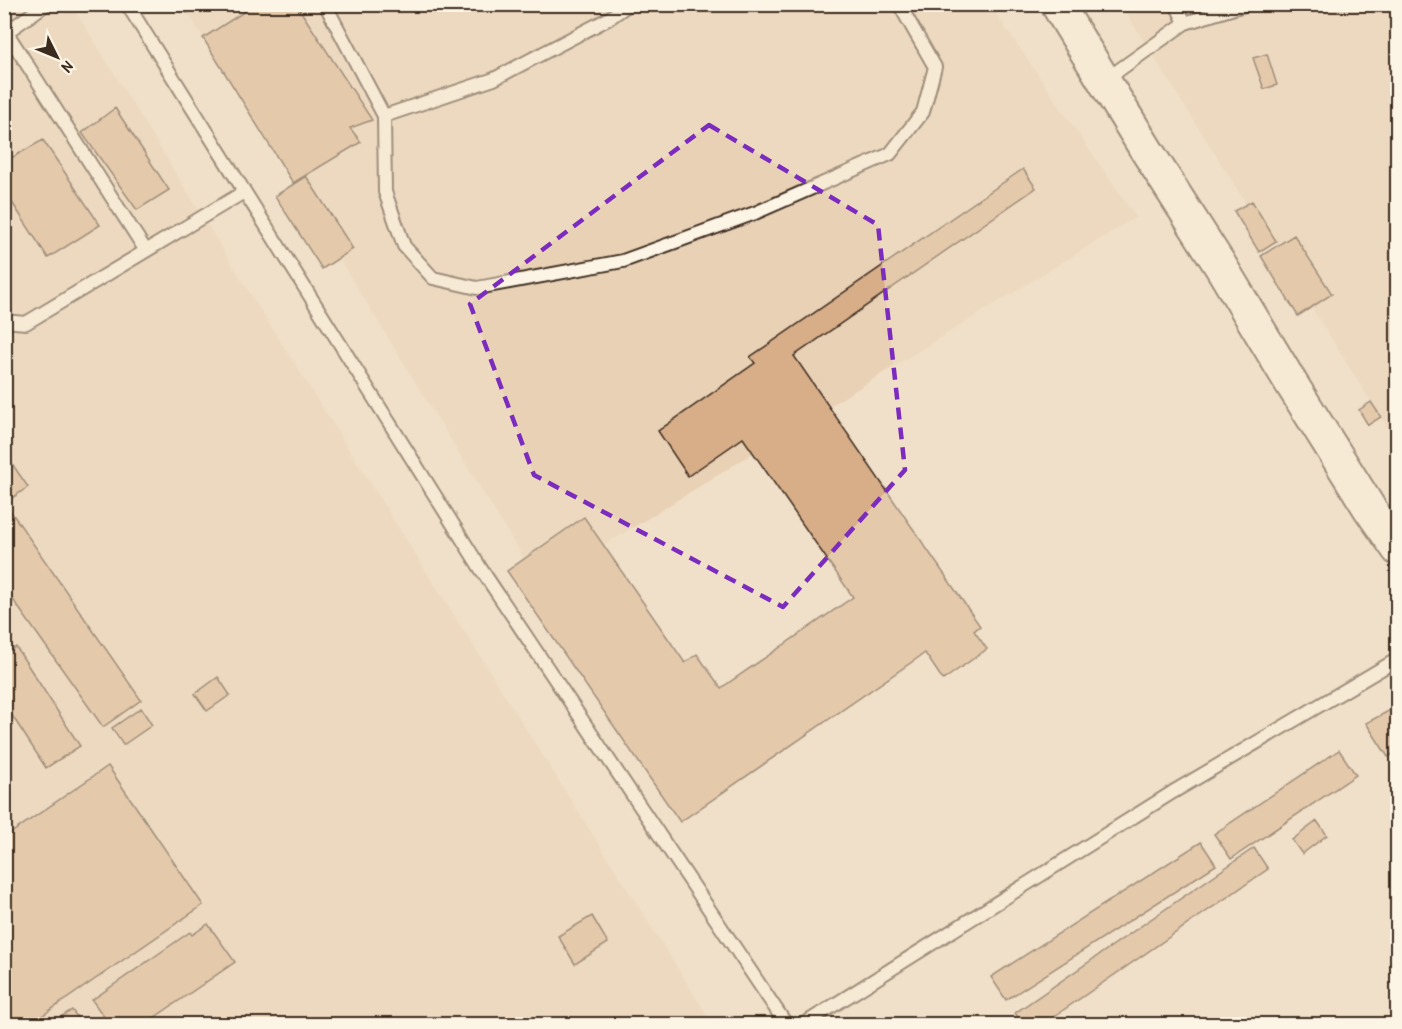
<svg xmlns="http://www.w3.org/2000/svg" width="1402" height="1029" font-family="'Patrick Hand',sans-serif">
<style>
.built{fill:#e9d1b6}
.building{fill:#d7ae88;stroke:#3b2a1e;stroke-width:1.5}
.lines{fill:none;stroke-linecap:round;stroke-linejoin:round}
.service-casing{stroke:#3b2a1e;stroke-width:16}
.tertiary-casing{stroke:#3b2a1e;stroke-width:36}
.service{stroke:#fcf5e5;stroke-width:12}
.tertiary{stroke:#fcf5e5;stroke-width:32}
.marked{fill:none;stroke:#7b2cbf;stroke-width:4.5;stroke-dasharray:12 8;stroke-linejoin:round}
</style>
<rect width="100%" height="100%" fill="#f1e0c9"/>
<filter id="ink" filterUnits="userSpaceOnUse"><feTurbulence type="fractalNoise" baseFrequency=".0167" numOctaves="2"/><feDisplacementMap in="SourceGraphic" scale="12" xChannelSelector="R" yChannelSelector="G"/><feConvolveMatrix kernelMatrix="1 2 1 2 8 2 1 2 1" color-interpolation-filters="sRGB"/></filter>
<g filter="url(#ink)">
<path class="built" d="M 5,5 L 72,5 L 243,282 L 713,1024 L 5,1024 Z
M 183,5 L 990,5 L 1136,217 L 540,585 Z
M 1121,5 L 1397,5 L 1397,443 Z"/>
<path class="building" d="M 182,4 L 203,4 L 187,13 Z
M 256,4 L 269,4 L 271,6 L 273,4 L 296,4 L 372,120 L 350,128 L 361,142 L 293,183 L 203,38 Z
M 1267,54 L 1277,85 L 1264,89 L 1253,58 Z
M 115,108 L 169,190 L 137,210 L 82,133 Z
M 43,140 L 100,225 L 48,258 L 4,190 L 4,162 Z
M 1023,169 L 1036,188 L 794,356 L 980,626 L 974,631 L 987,649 L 943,680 L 925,653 L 680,822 L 507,571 L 584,517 L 685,663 L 697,654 L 721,688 L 853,597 L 743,438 L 688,476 L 658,431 L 755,363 L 750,357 Z
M 306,176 L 353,249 L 322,269 L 275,196 Z
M 1252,201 L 1276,241 L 1259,252 L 1234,211 Z
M 1294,235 L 1332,294 L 1298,316 L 1261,256 Z
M 1371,402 L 1381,417 L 1368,425 L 1359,410 Z
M 4,452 L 28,487 L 5,503 L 141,700 L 103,727 L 4,587 Z
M 16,647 L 80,746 L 46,768 L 4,703 L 4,654 Z
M 218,677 L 230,695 L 207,711 L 195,694 Z
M 1398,706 L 1398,751 L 1388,757 L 1366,723 Z
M 141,708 L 152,725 L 123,745 L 112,728 Z
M 1339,750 L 1356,775 L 1231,859 L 1214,834 Z
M 108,766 L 203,905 L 30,1024 L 4,1024 L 4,838 Z
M 1317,821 L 1327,835 L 1302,854 L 1292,840 Z
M 1201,842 L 1216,865 L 1006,1000 L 991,977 Z
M 1254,848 L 1268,869 L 1043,1024 L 1023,1024 L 1015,1013 Z
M 592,916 L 608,943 L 575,964 L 558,936 Z
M 208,924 L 235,962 L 145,1024 L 109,1024 L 92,1000 L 190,932 L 192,935 Z
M 72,1010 L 79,1020 L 72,1024 L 49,1024 Z"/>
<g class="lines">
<defs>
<path id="service" d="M 127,4 L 481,569 L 786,1024
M 325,4 L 384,116 L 385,192 L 404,246 L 433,278 L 477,288 L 623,261 L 755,213 L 890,154 L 923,112 L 935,67 L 899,4
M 1176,4 L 1185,23
M 7,33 L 146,251
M 4,34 L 46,4
M 1105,80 L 1185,23 L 1247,4
M 384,116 L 494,79 L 608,19 L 629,4
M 4,321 L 26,323 L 244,192
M 804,1024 L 1173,792 L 1398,659"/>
<path id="tertiary" d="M 1057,4 L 1147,151 L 1220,265 L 1291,383 L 1370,509 L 1398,549"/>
</defs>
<use href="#service" class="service-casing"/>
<use href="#tertiary" class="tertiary-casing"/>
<use href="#service" class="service"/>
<use href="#tertiary" class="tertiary"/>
</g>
</g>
<path d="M0 0H1402V1029H0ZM 709,125 L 878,225 L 905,470 L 783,607 L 534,475 L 470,304 Z" fill="#f1e0c9" fill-opacity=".55" fill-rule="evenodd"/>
<path class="marked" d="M 709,125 L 878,225 L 905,470 L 783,607 L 534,475 L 470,304 Z"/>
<rect width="1402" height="1029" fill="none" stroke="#fcf5e5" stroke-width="24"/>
<rect x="12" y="12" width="1378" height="1005" fill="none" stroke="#3b2a1e" stroke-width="2" filter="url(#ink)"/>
<g transform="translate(57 57) rotate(133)" stroke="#fcf5e5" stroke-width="4.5" paint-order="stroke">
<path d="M0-4.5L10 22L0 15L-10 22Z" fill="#3b2a1e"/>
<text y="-9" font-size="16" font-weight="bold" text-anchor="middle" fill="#3b2a1e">N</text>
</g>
</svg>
